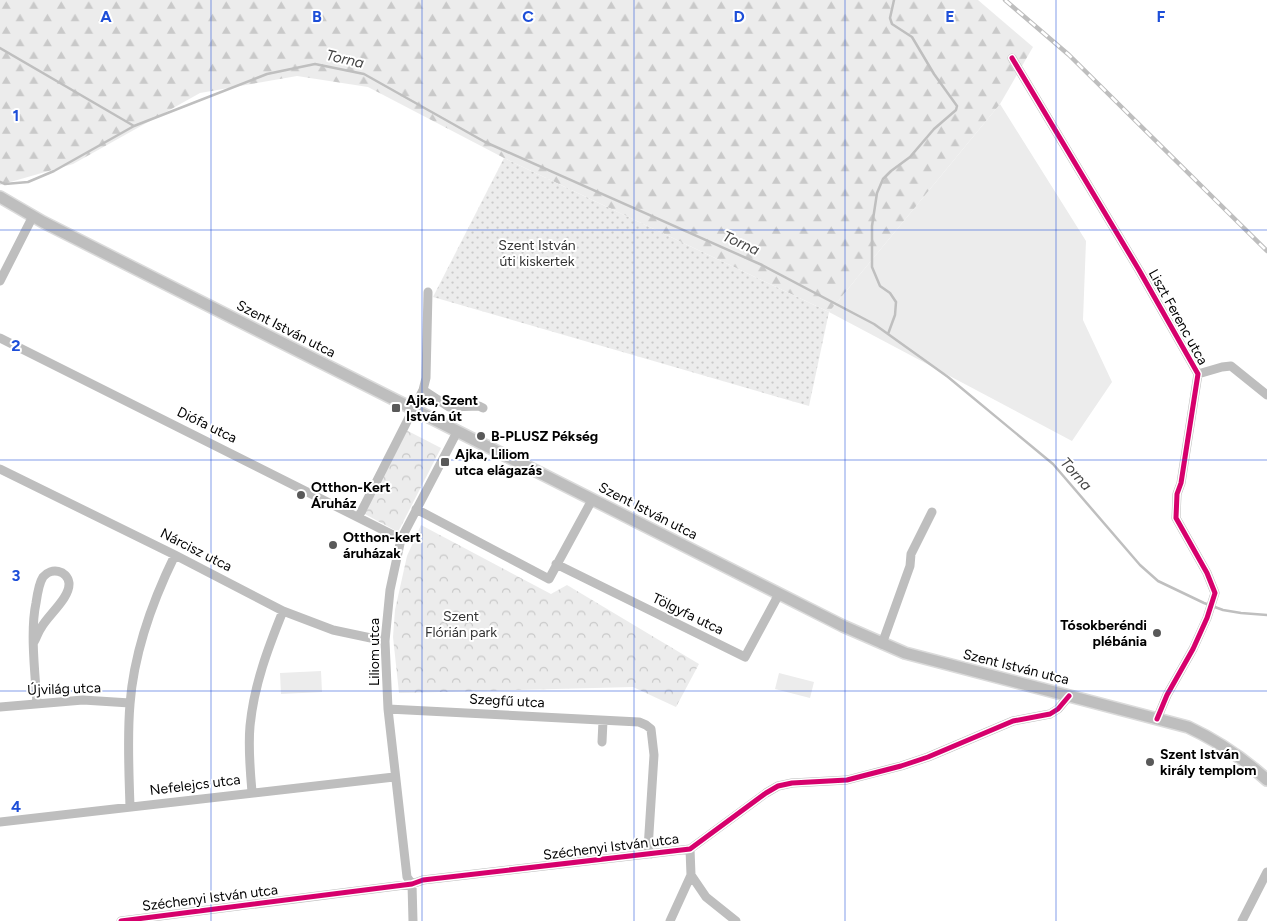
<svg xmlns="http://www.w3.org/2000/svg" width="1267" height="921" font-family="Figtree,sans-serif">
<style>
.grass{fill:#ececec}
.forest{fill:url(#forest-firs)}
.park{fill:url(#park-crowns)}
.garden{fill:url(#garden-dots)}
.lines{fill:none;stroke-linecap:round;stroke-linejoin:round}
.stream{stroke:#bfbfbf;stroke-width:2.5}
.major-casing{stroke:#dbdbdb;stroke-width:14}
.minor{stroke:#bebebe;stroke-width:9}
.major{stroke:#bebebe;stroke-width:11}
.rail-casing{stroke:#bebebe;stroke-width:4.5}
.rail{stroke:#fff;stroke-width:2.5;stroke-dasharray:8;stroke-linecap:butt}
.cycleway-casing{stroke:#fff;stroke-width:8}
.cycleway{stroke:#d6006c;stroke-width:5}
.grid{fill:none;stroke:#1d4ed8;stroke-width:1;stroke-opacity:0.55}
.poi-dot{fill:#595959;stroke:#fff;stroke-width:2}
.labels{text-anchor:middle;dominant-baseline:central;stroke-width:4;stroke-linejoin:round;paint-order:stroke}
.park-label{font-size:14px;fill:#333;stroke:#fff}
.street-label{font-size:14px;fill:#000;stroke:#fff}
.poi-label{font-size:14px;font-weight:bold;fill:#000;stroke:#fff;text-anchor:start}
.water-label{font-size:15px;font-style:italic;fill:#444;stroke:#fff}
.grid-label{font-size:16px;text-anchor:middle;font-weight:bold;fill:#1d4ed8;stroke:#fff;stroke-width:4;stroke-linejoin:round;paint-order:stroke}
</style>
<defs>
<pattern id="forest-firs" width="22" height="20" patternUnits="userSpaceOnUse" patternTransform="scale(1.25)"><rect width="22" height="20" fill="#ececec"/><path d="M5 1l3.5 6h-7zM16 11l3.5 6h-7z" fill="#c9c9c9"/></pattern>
<pattern id="park-crowns" width="20" height="18" patternUnits="userSpaceOnUse" patternTransform="scale(1.25)"><rect width="20" height="18" fill="#ececec"/><path d="M2 6a3 3 0 1 1 6 0M12 15a3 3 0 1 1 6 0" fill="none" stroke="#c9c9c9"/></pattern>
<pattern id="garden-dots" width="8" height="8" patternUnits="userSpaceOnUse" patternTransform="scale(1.25)"><rect width="8" height="8" fill="#ececec"/><path d="M2 2h.1M6 6h.1" fill="none" stroke="#c9c9c9" stroke-width="1.8" stroke-linecap="round"/></pattern>
</defs>
<rect width="100%" height="100%" fill="#fff"/>
<path class="grass" d="M 1000,104 L 1086,241 L 1083,320 L 1112,382 L 1072,441 L 829,312 Z
M 321,671 L 322,692 L 281,694 L 280,673 Z
M 779,673 L 814,682 L 810,698 L 775,689 Z"/>
<path class="forest" d="M 0,0 L 978,0 L 1033,47 L 1000,104 L 829,312 L 504,158 L 368,87 L 297,76 L 200,93 L 73,164 L 0,185 Z"/>
<path class="park" d="M 406,430 L 441,448 L 398,532 L 363,513 Z
M 421,525 L 551,594 L 567,585 L 699,664 L 676,707 L 633,687 L 399,693 L 393,637 L 395,610 L 407,556 Z"/>
<path class="garden" d="M 504,158 L 829,312 L 809,406 L 433,297 Z"/>
<g class="lines">
<path class="stream" d="M 0,48 L 134,126
M 0,182 L 5,184 L 28,182 L 54,171 L 134,126 L 267,74 L 315,64 L 364,74 L 485,142 L 762,265 L 874,324 L 948,377 L 1053,464 L 1140,565 L 1158,581 L 1204,603 L 1223,610 L 1241,613 L 1267,615
M 888,334 L 895,315 L 896,302 L 890,293 L 880,286 L 872,267 L 872,226 L 877,193 L 883,179 L 891,171 L 910,157 L 934,129 L 956,110 L 957,106 L 934,74 L 912,37 L 892,24 L 890,18 L 894,0"/>
<defs>
<path id="major" d="M 0,197 L 43,222 L 843,626 L 905,653 L 1188,727 C 1218,741 1243,758 1267,780"/>
</defs>
<use href="#major" class="major-casing"/>
<path class="minor" d="M 1012,58 L 1139,270 L 1198,374 L 1181,483 L 1177,494 L 1176,518 L 1207,573 L 1215,593 L 1207,618 L 1193,649 L 1167,695 L 1157,719
M 0,281 L 33,216
M 0,338 L 401,539
M 1198,374 L 1222,367 L 1231,366 L 1267,395
M 423,390 L 449,407 L 479,406 L 483,408
M 0,469 L 175,555 L 283,611 L 333,630 L 385,641
M 416,509 L 549,579 L 592,500
M 359,516 L 423,390 L 426,378 L 428,292
M 556,564 L 745,657 L 779,594
M 34,642 C 37,637 38,632 41,628 C 48,615 70,598 69,583 C 67,570 51,567 43,577 C 39,583 37,596 36,603 C 30,631 35,673 37,703
M 882,644 L 910,566 L 911,554 L 932,512
M 0,707 L 83,700 L 130,703
M 388,709 L 639,722 L 646,725 L 651,729 L 654,755 L 648,849 L 651,854
M 602,742 L 603,721
M 252,792 C 250,770 248,748 250,726 C 254,685 268,648 283,611
M 130,807 C 129,772 127,738 130,704 C 134,651 152,602 175,555
M 0,822 L 394,777
M 691,875 L 706,897 L 736,921
M 121,921 L 412,884 L 423,880 L 690,849 L 766,793 L 778,786 L 792,783 L 847,780 L 901,766 L 928,757 L 1013,721 L 1050,714 L 1058,709 L 1069,696
M 413,921 L 412,884 L 407,877 L 388,709 L 385,641 L 390,590 L 401,539 L 457,432
M 670,921 L 691,875 L 690,849
M 1242,921 L 1267,872"/>
<use href="#major" class="major"/>
<defs>
<path id="rail" d="M 1005,0 L 1069,55 L 1267,251"/>
</defs>
<use href="#rail" class="rail-casing"/>
<use href="#rail" class="rail"/>
<defs>
<path id="cycleway" d="M 1012,58 L 1139,270 L 1198,374 L 1181,483 L 1177,494 L 1176,518 L 1207,573 L 1215,593 L 1207,618 L 1193,649 L 1167,695 L 1157,719
M 121,921 L 412,884 L 423,880 L 690,849 L 766,793 L 778,786 L 792,783 L 847,780 L 901,766 L 928,757 L 1013,721 L 1050,714 L 1058,709 L 1069,696"/>
</defs>
<use href="#cycleway" class="cycleway-casing"/>
<use href="#cycleway" class="cycleway"/>
</g>
<path class="grid" d="M 211,0 L 211,921M 422,0 L 422,921M 634,0 L 634,921M 845,0 L 845,921M 1056,0 L 1056,921M 0,230 L 1267,230M 0,460 L 1267,460M 0,691 L 1267,691"/>
<g class="poi-dot">
<rect x="391" y="403" width="10" height="10" rx="2.5"/>
<circle cx="481" cy="436" r="5"/>
<rect x="440" y="457" width="10" height="10" rx="2.5"/>
<circle cx="301" cy="495" r="5"/>
<circle cx="333" cy="545" r="5"/>
<circle cx="1157" cy="633" r="5"/>
<circle cx="1150" cy="762" r="5"/>
</g>
<g class="labels">
<g class="park-label">
<text x="537" y="245">Szent István<tspan x="537" dy="16">úti kiskertek</tspan></text>
<text x="461" y="616">Szent<tspan x="461" dy="16">Flórián park</tspan></text>
</g>
<g class="street-label">
<text transform="translate(1178 317) rotate(61)">Liszt Ferenc utca</text>
<text transform="translate(286 329) rotate(27)">Szent István utca</text>
<text transform="translate(207 425) rotate(26)">Diófa utca</text>
<text transform="translate(648 511) rotate(27)">Szent István utca</text>
<text transform="translate(196 550) rotate(27)">Nárcisz utca</text>
<text transform="translate(688 614) rotate(26)">Tölgyfa utca</text>
<text transform="translate(374 652) rotate(-90)">Liliom utca</text>
<text transform="translate(1016 667) rotate(14)">Szent István utca</text>
<text transform="translate(64 689) rotate(-2)">Újvilág utca</text>
<text transform="translate(507 701) rotate(3)">Szegfű utca</text>
<text transform="translate(195 785) rotate(-7)">Nefelejcs utca</text>
<text transform="translate(611 847) rotate(-7)">Széchenyi István utca</text>
<text transform="translate(210 898) rotate(-7)">Széchenyi István utca</text>
</g>
<g class="poi-label">
<text x="406" y="400">Ajka, Szent<tspan x="406" dy="16">István út</tspan></text>
<text x="491" y="436">B-PLUSZ Pékség</text>
<text x="455" y="454">Ajka, Liliom<tspan x="455" dy="16">utca elágazás</tspan></text>
<text x="311" y="487">Otthon-Kert<tspan x="311" dy="16">Áruház</tspan></text>
<text x="343" y="537">Otthon-kert<tspan x="343" dy="16">áruházak</tspan></text>
<text x="1147" y="625" text-anchor="end">Tósokberéndi<tspan x="1147" dy="16">plébánia</tspan></text>
<text x="1160" y="754">Szent István<tspan x="1160" dy="16">király templom</tspan></text>
</g>
<g class="water-label">
<text transform="translate(345 59) rotate(13)">Torna</text>
<text transform="translate(741 243) rotate(24)">Torna</text>
<text transform="translate(1076 474) rotate(48)">Torna</text>
</g>
</g>
<g class="grid-label">
<text x="106" y="22">A</text>
<text x="317" y="22">B</text>
<text x="528" y="22">C</text>
<text x="739" y="22">D</text>
<text x="950" y="22">E</text>
<text x="1161" y="22">F</text>
<text x="16" y="121">1</text>
<text x="16" y="351">2</text>
<text x="16" y="581">3</text>
<text x="16" y="812">4</text>
</g>
</svg>
